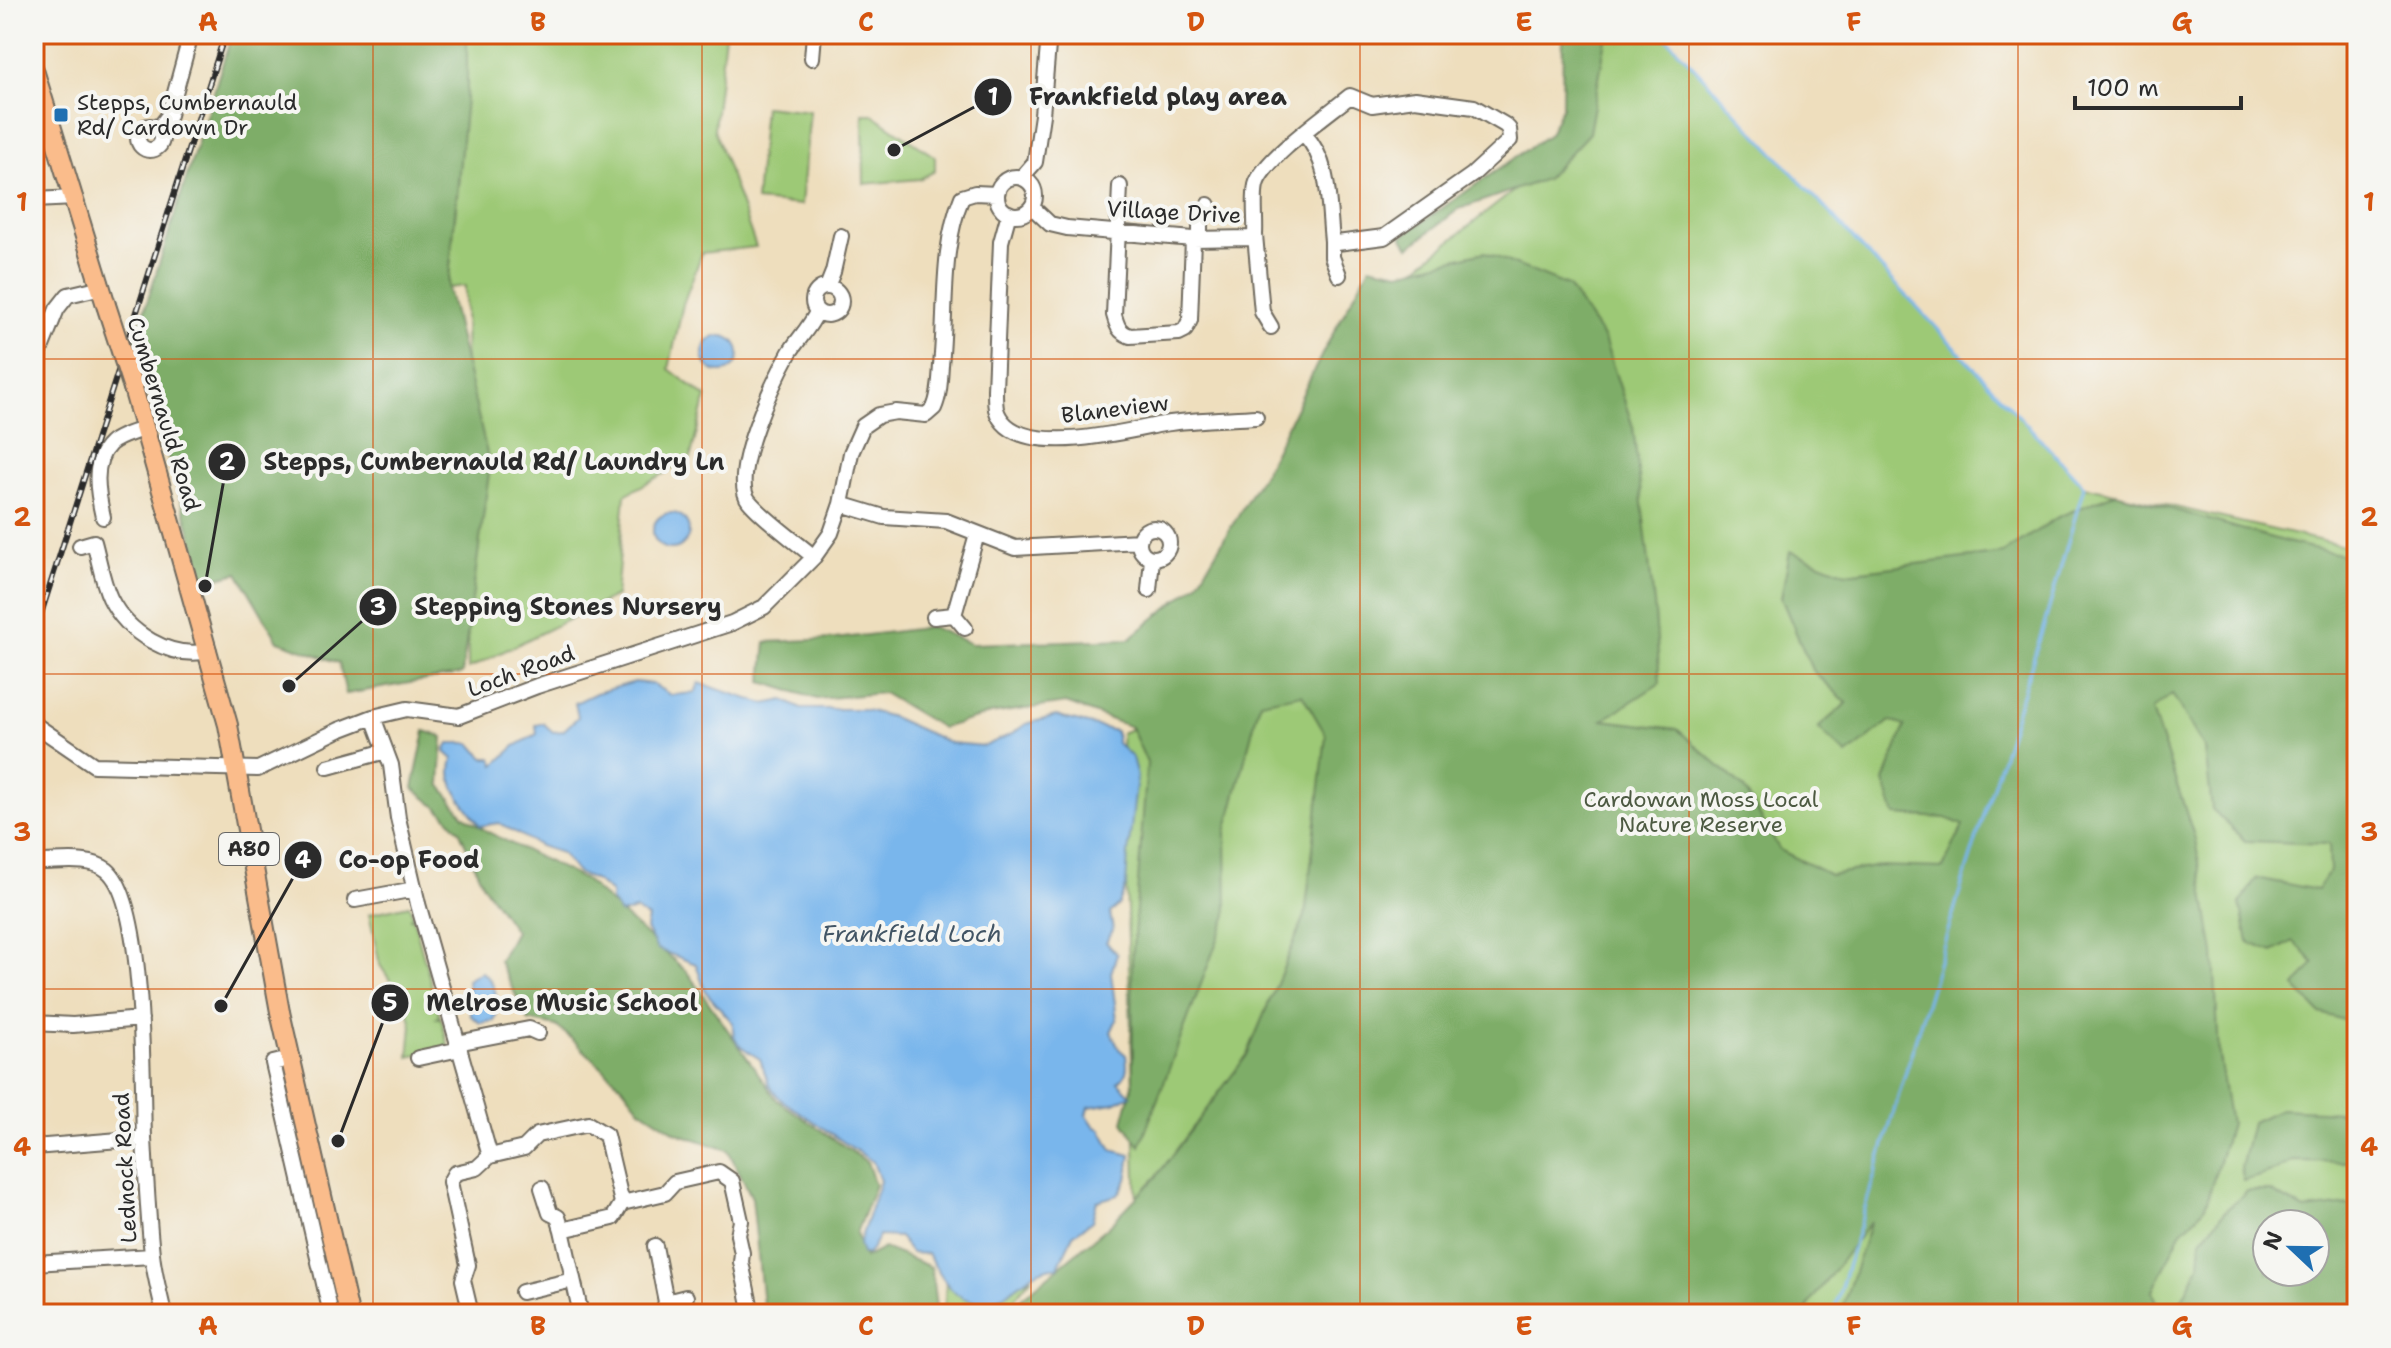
<svg xmlns="http://www.w3.org/2000/svg" width="2391" height="1348" font-family="'Shantell Sans',sans-serif">
<style>
.green{fill:#9dc976;stroke:#647a50;stroke-width:2;fill-rule:evenodd}
.forest{fill:#7ead67;stroke:#546c49;stroke-width:2;fill-rule:evenodd}
.water{fill:#79b6ec;stroke:#52708c;stroke-width:2}
.lines{fill:none;stroke-linecap:round;stroke-linejoin:round}
.stream{stroke:#79b6ec;stroke-width:3}
.minor-casing{stroke:#6f6a5e;stroke-width:18}
.major-casing{stroke:#6f6a5e;stroke-width:22}
.minor{stroke:#fff;stroke-width:14}
.major{stroke:#fabc8b;stroke-width:18}
.rail-casing{stroke:#2b2b2b;stroke-width:6}
.rail{stroke:#f6f6f2;stroke-width:3;stroke-dasharray:9;stroke-linecap:butt}
.major-bridge-casing{stroke:#6f6a5e;stroke-width:22;stroke-linecap:butt}
.major-bridge{stroke:#fabc8b;stroke-width:18}
.grid{fill:none;stroke:#d5540f;stroke-width:2;stroke-opacity:0.55}
.poi-dot{fill:#1f6fb2;stroke:#f6f6f2;stroke-width:3}
.labels{text-anchor:middle;dominant-baseline:central;stroke-width:8;stroke-linejoin:round;paint-order:stroke}
.shield{fill:#f6f6f2;stroke:#686867;stroke-width:2}
.shield-label{font-size:20px;font-weight:bold;fill:#2b2b2b}
.poi-label{font-size:22px;fill:#2b2b2b;stroke:#f6f6f2;text-anchor:start}
.street-label{font-size:22px;fill:#2b2b2b;stroke:#f6f6f2}
.park-label{font-size:22px;fill:#4d5a42;stroke:#f6f6f2}
.water-label{font-size:24px;font-style:italic;fill:#425565;stroke:#f6f6f2}
.leader{fill:none;stroke:#2b2b2b;stroke-width:3}
.callout-dot{fill:#2b2b2b;stroke:#f6f6f2;stroke-width:3}
.mark-label{font-size:24px;text-anchor:middle;font-weight:bold;fill:#fff}
.callout-label{font-size:24px;text-anchor:middle;font-weight:bold;fill:#2b2b2b;stroke:#f6f6f2;stroke-width:8;stroke-linejoin:round;paint-order:stroke}
.neatline{fill:none;stroke:#d5540f;stroke-width:3}
.grid-label{font-size:26px;text-anchor:middle;font-weight:bold;fill:#d5540f}
</style>
<rect width="100%" height="100%" fill="#f6f6f2"/>
<filter id="ink" filterUnits="userSpaceOnUse"><feTurbulence type="fractalNoise" baseFrequency=".0125" numOctaves="2"/><feDisplacementMap in="SourceGraphic" scale="16" xChannelSelector="R" yChannelSelector="G"/><feConvolveMatrix kernelMatrix="1 2 1 2 8 2 1 2 1" color-interpolation-filters="sRGB"/></filter>
<filter id="wash" filterUnits="userSpaceOnUse"><feTurbulence type="fractalNoise" baseFrequency=".006" numOctaves="4" result="noise"/><feDisplacementMap in="SourceGraphic" scale="32" xChannelSelector="R" yChannelSelector="G"/><feGaussianBlur stdDeviation="1.8" result="paint"/><feColorMatrix in="noise" values="0 0 0 0 0 0 0 0 0 0 0 0 0 0 0 0 0 1.4 0 .05"/><feComposite in="paint" operator="in"/></filter>
<g filter="url(#wash)">
<rect width="100%" height="100%" fill="#eedebd"/>
<path class="green" d="M 427,34 L 725,34 L 714,129 L 756,247 L 702,253 L 683,304 L 669,369 L 706,397 L 690,459 L 625,495 L 616,596 L 468,669 L 465,286 L 448,288 L 459,177 Z
M 1606,34 L 1663,34 L 2084,486 L 2357,549 L 2357,1314 L 1083,1314 L 1140,1296 L 1121,733 L 1213,696 L 1349,321 L 1578,140 ZM 2267,1224 L 2315,1224 L 2315,1272 L 2267,1272 Z
M 764,106 L 810,111 L 801,205 L 756,201 Z
M 863,114 L 872,114 L 935,157 L 935,171 L 920,179 L 864,184 Z
M 409,905 L 413,916 L 409,918 L 413,918 L 440,1016 L 437,1018 L 441,1018 L 449,1048 L 409,1057 L 412,1026 L 407,1006 L 380,965 L 369,914 Z
M 1032,1277 L 1002,1314 L 944,1314 L 946,1280 L 956,1294 L 1021,1283 Z"/>
<path class="forest" d="M 232,34 L 467,34 L 467,88 L 448,288 L 490,466 L 462,674 L 346,694 L 339,663 L 278,641 L 238,573 L 205,581 L 134,343 Z
M 1563,34 L 1607,34 L 1589,133 L 1546,179 L 1459,209 L 1409,247 L 1402,236 L 1549,134 L 1562,107 Z
M 1484,252 L 1568,286 L 1604,339 L 1633,427 L 1655,612 L 1660,683 L 1603,720 L 1677,729 L 1743,787 L 1780,850 L 1830,875 L 1879,866 L 1943,868 L 1963,825 L 1946,818 L 1895,815 L 1884,781 L 1905,726 L 1890,721 L 1847,755 L 1818,728 L 1847,703 L 1812,670 L 1781,598 L 1790,551 L 1846,573 L 2003,553 L 2058,517 L 2116,493 L 2286,542 L 2357,558 L 2357,1024 L 2320,1013 L 2295,987 L 2314,963 L 2294,941 L 2273,952 L 2248,942 L 2240,904 L 2256,878 L 2317,890 L 2330,871 L 2329,844 L 2245,841 L 2212,809 L 2205,749 L 2172,694 L 2152,710 L 2195,839 L 2214,953 L 2219,1056 L 2230,1124 L 2205,1208 L 2181,1232 L 2153,1291 L 2159,1309 L 2180,1303 L 2199,1266 L 2201,1240 L 2226,1210 L 2247,1191 L 2270,1191 L 2305,1210 L 2357,1204 L 2357,1314 L 1840,1314 L 1871,1221 L 1809,1304 L 1806,1314 L 1002,1314 L 1109,1226 L 1156,1177 L 1247,1055 L 1305,916 L 1326,735 L 1302,694 L 1260,702 L 1226,832 L 1227,915 L 1140,1146 L 1123,1122 L 1133,1084 L 1132,961 L 1147,763 L 1131,727 L 1066,703 L 990,714 L 942,728 L 883,693 L 817,699 L 762,682 L 766,642 L 835,639 L 932,627 L 971,644 L 1129,639 L 1198,583 L 1269,463 L 1324,350 L 1370,266 L 1400,272 ZM 2267,1224 L 2315,1224 L 2315,1272 L 2267,1272 Z
M 425,731 L 443,737 L 440,784 L 463,815 L 488,832 L 585,880 L 687,972 L 777,1100 L 867,1162 L 875,1185 L 856,1233 L 865,1258 L 884,1248 L 931,1267 L 937,1314 L 764,1314 L 752,1198 L 728,1150 L 677,1133 L 640,1109 L 622,1086 L 571,1038 L 556,1026 L 528,1020 L 499,961 L 515,931 L 483,885 L 460,832 L 444,813 L 413,788 Z
M 2280,1109 L 2340,1112 L 2357,1118 L 2357,1162 L 2292,1161 L 2275,1171 L 2244,1181 L 2241,1168 L 2252,1122 Z"/>
<path class="water" d="M703 354a18 18 0 1 1 36 0a18 18 0 1 1-36 0Z
M653 531a18 18 0 1 1 36 0a18 18 0 1 1-36 0Z
M 635,682 L 652,684 L 671,695 L 695,693 L 699,683 L 764,704 L 784,700 L 801,709 L 862,709 L 892,717 L 950,743 L 985,746 L 1012,734 L 1026,724 L 1056,716 L 1116,731 L 1117,743 L 1132,757 L 1137,777 L 1128,854 L 1126,886 L 1119,904 L 1110,913 L 1113,930 L 1106,942 L 1117,954 L 1111,973 L 1117,1019 L 1111,1032 L 1119,1049 L 1126,1055 C 1128,1067 1128,1075 1118,1082 L 1131,1095 L 1114,1103 L 1089,1107 L 1087,1115 L 1095,1127 L 1101,1129 L 1112,1150 L 1131,1155 L 1127,1180 L 1118,1195 L 1097,1201 L 1092,1221 L 1073,1235 L 1058,1267 C 1022,1264 1002,1324 957,1294 C 945,1286 936,1266 927,1254 L 911,1253 L 899,1237 L 879,1236 L 868,1254 L 862,1254 L 859,1244 L 880,1181 L 873,1162 L 780,1099 L 769,1085 L 760,1059 C 744,1049 731,1043 733,1023 L 705,991 L 696,964 L 657,949 L 646,929 L 648,918 L 636,910 L 620,914 L 611,900 L 611,893 L 596,881 L 577,873 L 561,853 L 540,846 L 499,823 L 480,826 C 466,803 444,788 453,759 L 445,752 L 449,743 L 471,743 L 484,758 L 492,758 L 495,765 L 515,746 L 537,734 L 536,725 L 543,723 L 553,732 L 563,731 L 578,717 L 575,703 L 596,693 Z
M 481,972 C 496,979 501,1007 494,1021 L 480,1023 L 471,1016 L 467,980 Z"/>
<g class="lines">
<path class="stream" d="M 1663,34 L 2084,486 L 2045,622 L 1960,891 L 1833,1314
M 970,1314 L 980,1303"/>
</g>
</g>
<g filter="url(#ink)">
<g class="lines">
<defs>
<path id="minor" d="M 812,58 L 814,34
M138 138a12 12 0 1 1 24 0a12 12 0 1 1-24 0Z
M 159,128 L 169,115 L 191,34
M 1022,177 L 1035,162 L 1042,115 L 1049,34
M997 196a19 19 0 1 1 38 0a19 19 0 1 1-38 0Z
M 1120,186 L 1114,315 C 1117,326 1119,332 1130,336 L 1179,333 L 1185,330 L 1190,320 L 1193,239
M 34,200 L 75,198
M 1032,207 L 1050,224 L 1067,228 L 1193,239 L 1250,238 L 1255,235 C 1256,220 1253,200 1256,185 C 1262,160 1328,114 1350,96 L 1372,105 L 1415,99 L 1474,107 L 1505,125 L 1509,129 L 1510,140 L 1472,175 L 1384,237 L 1337,243 L 1332,241 C 1328,204 1331,162 1304,134
M 1009,213 L 1001,242 L 995,390 C 995,396 995,403 996,409 C 1011,462 1126,431 1163,424 C 1193,419 1225,419 1256,417
M 1255,235 L 1262,312 L 1271,327
M 1200,239 L 1200,220 L 1208,205
M 1332,241 L 1332,257 L 1339,275
M813 301a14 14 0 1 1 28 0a14 14 0 1 1-28 0Z
M 827,287 L 833,272 L 841,236
M 34,366 L 57,309 L 68,295 L 102,287
M 841,504 L 884,517 L 946,521 L 1015,548 L 1139,541
M 103,517 C 98,495 91,462 110,444 C 118,436 134,433 145,428
M1139 543a15 15 0 1 1 30 0a15 15 0 1 1-30 0Z
M 80,546 L 94,542 C 99,560 102,581 110,598 C 127,633 170,660 209,651
M 814,557 C 794,540 765,520 749,501 C 728,475 775,379 790,352 C 799,338 810,327 817,312
M 1149,590 L 1152,559
M 954,615 L 977,534
M 934,617 L 954,615 L 965,628
M 373,717 L 391,765 L 398,818 L 418,904 L 490,1156
M 34,724 L 94,765 L 258,769 L 339,730 L 373,717 L 407,709 L 459,716 L 537,686 L 732,623 L 764,607 L 814,557 L 831,533 L 841,504 L 851,453 L 863,426 L 879,415 L 896,412 L 926,415 L 934,408 C 940,395 940,379 941,365 C 947,310 940,249 962,197 L 975,193 L 997,194
M 328,767 L 386,751
M 34,865 L 41,862 C 61,862 91,857 107,870 C 146,902 142,1085 144,1138 C 146,1177 148,1216 152,1254 C 154,1274 160,1294 164,1314
M 355,900 L 415,889
M 34,1023 L 73,1025 L 141,1019
M 457,1043 L 529,1029 L 538,1033
M 418,1058 L 460,1049
M 290,1059 L 273,1063 L 331,1314
M 34,1147 L 144,1138
M 542,1188 L 550,1213 L 558,1217 L 562,1230
M 622,1203 L 665,1193 L 675,1182 L 719,1172 L 732,1181 L 741,1221 L 738,1235 L 742,1253 L 741,1262 L 752,1314
M 655,1246 L 666,1302 L 662,1314
M 34,1263 L 152,1256
M 522,1292 L 573,1280
M 666,1302 L 686,1297
M 471,1314 L 463,1280 L 468,1265 L 450,1182 L 455,1173 L 477,1168 L 490,1156 L 524,1148 L 537,1135 L 588,1124 L 606,1135 L 622,1203 L 613,1218 L 562,1230 L 581,1314"/>
<path id="major" d="M 34,70 L 106,305
M 133,388 L 228,725 L 280,1012 L 349,1314"/>
</defs>
<use href="#minor" class="minor-casing"/>
<use href="#major" class="major-casing"/>
<use href="#minor" class="minor"/>
<use href="#major" class="major"/>
<defs>
<path id="rail" d="M 34,636 L 225,34"/>
</defs>
<use href="#rail" class="rail-casing"/>
<use href="#rail" class="rail"/>
<defs>
<path id="major-bridge" d="M 106,305 L 133,388"/>
</defs>
<use href="#major-bridge" class="major-bridge-casing"/>
<use href="#major-bridge" class="major-bridge"/>
</g>
</g>
<path class="grid" d="M 373,34 L 373,1314M 702,34 L 702,1314M 1031,34 L 1031,1314M 1360,34 L 1360,1314M 1689,34 L 1689,1314M 2018,34 L 2018,1314M 34,359 L 2357,359M 34,674 L 2357,674M 34,989 L 2357,989"/>
<rect class="poi-dot" x="53" y="107" width="16" height="16" rx="4"/>
<g class="labels">
<rect class="shield" x="219" y="833" width="60" height="32" rx="6"/>
<g class="shield-label">
<text x="249" y="849">A80</text>
</g>
<g class="poi-label">
<text x="77" y="102">Stepps, Cumbernauld<tspan x="77" dy="25">Rd/ Cardown Dr</tspan></text>
</g>
<g class="street-label">
<text transform="translate(1174 212) rotate(3)">Village Drive</text>
<text transform="translate(1115 409) rotate(-7)">Blaneview</text>
<text transform="translate(164 414) rotate(73)">Cumbernauld Road</text>
<text transform="translate(521 671) rotate(-20)">Loch Road</text>
<text transform="translate(125 1168) rotate(-93)">Lednock Road</text>
</g>
<g class="park-label">
<text x="1701" y="799">Cardowan Moss Local<tspan x="1701" dy="25">Nature Reserve</tspan></text>
</g>
<g class="water-label">
<text x="912" y="934">Frankfield Loch</text>
</g>
</g>
<path class="leader" d="M894 150L993 97M205 586L227 462M289 686L378 607M221 1006L303 860M338 1141L390 1003"/>
<g class="callout-dot">
<circle cx="894" cy="150" r="8"/>
<circle cx="205" cy="586" r="8"/>
<circle cx="289" cy="686" r="8"/>
<circle cx="221" cy="1006" r="8"/>
<circle cx="338" cy="1141" r="8"/>
<circle cx="993" cy="97" r="20"/>
<circle cx="227" cy="462" r="20"/>
<circle cx="378" cy="607" r="20"/>
<circle cx="303" cy="860" r="20"/>
<circle cx="390" cy="1003" r="20"/>
</g>
<g class="mark-label">
<text x="993" y="105">1</text>
<text x="227" y="470">2</text>
<text x="378" y="615">3</text>
<text x="303" y="868">4</text>
<text x="390" y="1011">5</text>
</g>
<g class="callout-label">
<text x="1158" y="105">Frankfield play area</text>
<text x="494" y="470">Stepps, Cumbernauld Rd/ Laundry Ln</text>
<text x="568" y="615">Stepping Stones Nursery</text>
<text x="409" y="868">Co-op Food</text>
<text x="562" y="1011">Melrose Music School</text>
</g>
<rect width="2391" height="1348" fill="none" stroke="#f6f6f2" stroke-width="88"/>
<g transform="translate(2291 1248) rotate(292)"><circle r="38" fill="#f6f6f2" stroke="#a5a5a2" stroke-width="2"/>
<path d="M0-6L14 30L0 20L-14 30Z" fill="#1f6fb2"/>
<text y="-12" font-size="22" font-weight="bold" text-anchor="middle" fill="#2b2b2b">N</text>
</g>
<path d="M2075 96v12h166v-12" fill="none" stroke="#2b2b2b" stroke-width="4"/>
<text x="2087" y="96" font-size="24" fill="#2b2b2b" stroke="#f6f6f2" stroke-width="6" paint-order="stroke">100 m</text>
<rect x="44" y="44" width="2303" height="1260" class="neatline"/>
<g class="grid-label">
<text x="208" y="31">A</text>
<text x="538" y="31">B</text>
<text x="866" y="31">C</text>
<text x="1196" y="31">D</text>
<text x="1524" y="31">E</text>
<text x="1854" y="31">F</text>
<text x="2182" y="31">G</text>
<text x="22" y="211">1</text>
<text x="2369" y="211">1</text>
<text x="22" y="526">2</text>
<text x="2369" y="526">2</text>
<text x="22" y="841">3</text>
<text x="2369" y="841">3</text>
<text x="22" y="1156">4</text>
<text x="2369" y="1156">4</text>
<text x="208" y="1335">A</text>
<text x="538" y="1335">B</text>
<text x="866" y="1335">C</text>
<text x="1196" y="1335">D</text>
<text x="1524" y="1335">E</text>
<text x="1854" y="1335">F</text>
<text x="2182" y="1335">G</text>
</g>
</svg>
